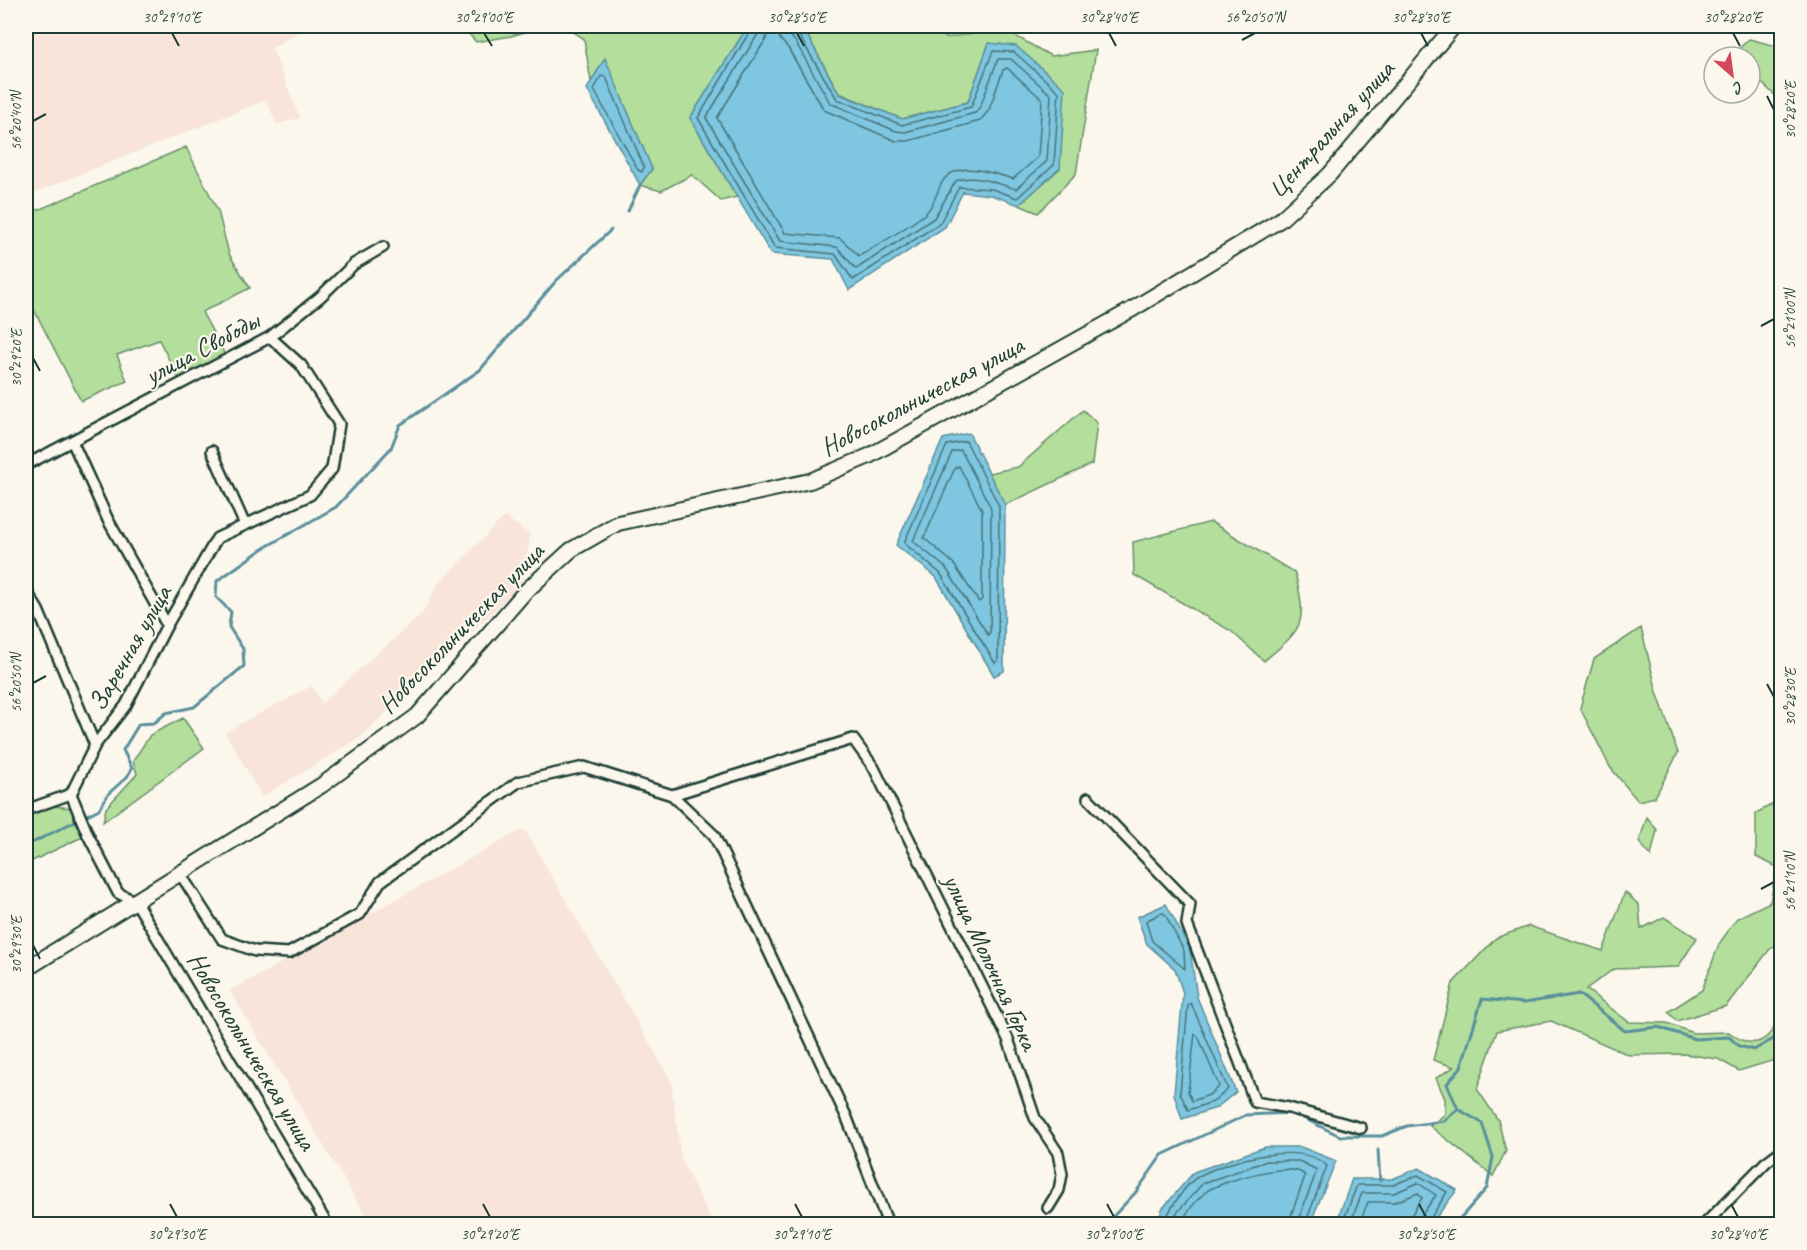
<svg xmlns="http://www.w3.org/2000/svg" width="1807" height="1250" font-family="Caveat,sans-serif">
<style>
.built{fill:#f8e4d8}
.green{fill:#b3de9c;stroke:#698e68;stroke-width:1.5}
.water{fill:#7fc6e0;stroke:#598f9b;stroke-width:1.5}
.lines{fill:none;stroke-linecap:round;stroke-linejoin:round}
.shore{stroke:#457479;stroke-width:1.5}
.stream{stroke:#598f9b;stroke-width:3}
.minor-casing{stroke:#1f3d34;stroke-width:14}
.secondary-casing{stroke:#1f3d34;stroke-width:18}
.minor{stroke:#fbf7ec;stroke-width:9}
.secondary{stroke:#fbf7ec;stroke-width:14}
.ticks{fill:none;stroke:#1f3d34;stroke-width:2}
.labels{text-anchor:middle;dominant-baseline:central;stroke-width:4.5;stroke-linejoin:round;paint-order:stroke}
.street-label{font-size:26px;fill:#1f3d34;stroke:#fbf7ec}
.neatline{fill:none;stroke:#1f3d34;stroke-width:2}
.ticks-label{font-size:15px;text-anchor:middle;fill:#1f3d34}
</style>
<rect width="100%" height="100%" fill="#fbf7ec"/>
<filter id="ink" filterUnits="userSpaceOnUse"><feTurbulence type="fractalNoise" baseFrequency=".0167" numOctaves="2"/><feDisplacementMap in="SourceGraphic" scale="12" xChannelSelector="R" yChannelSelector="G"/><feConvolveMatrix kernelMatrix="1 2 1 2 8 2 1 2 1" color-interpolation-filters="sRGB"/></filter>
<g filter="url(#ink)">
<path class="built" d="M 26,26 L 309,26 L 272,48 L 300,118 L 277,124 L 266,100 L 26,196 Z
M 504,517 L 530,534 L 523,583 L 359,738 L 262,797 L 225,732 L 312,686 L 322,703 L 423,613 L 438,584 Z
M 524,829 L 671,1080 L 681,1159 L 713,1224 L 371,1224 L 230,991 Z"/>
<path class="green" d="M 462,26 L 546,26 L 511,36 L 476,42 Z
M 565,26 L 748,26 L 690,118 L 737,197 L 721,201 L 692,175 L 661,191 L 640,185 L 652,169 L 605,59 L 591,82 L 584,39 Z
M 795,26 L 939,26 L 945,38 L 1003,29 L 1051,56 L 1096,50 L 1076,174 L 1038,213 L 1019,205 L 1060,168 L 989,43 L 968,102 L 902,119 L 839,93 L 805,31 Z
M 1749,39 L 1781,47 L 1781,101 L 1750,72 L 1750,57 L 1732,55 Z
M 186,147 L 218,211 L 229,254 L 250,288 L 202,312 L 225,355 L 179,379 L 159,340 L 117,355 L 127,381 L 81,401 L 26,294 L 26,215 Z
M 1083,410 L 1097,423 L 1092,464 L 1005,505 L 989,473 L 1018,467 Z
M 1211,522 L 1295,573 C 1308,625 1303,628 1264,661 L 1231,631 L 1134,575 L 1133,542 Z
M 1641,628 L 1657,692 L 1678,753 L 1655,797 L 1638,801 L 1610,767 L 1580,708 L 1594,659 Z
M 183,718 L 204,748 L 103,822 L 106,808 L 137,774 L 133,761 L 150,735 Z
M 1781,800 L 1781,941 L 1770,949 L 1726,1006 L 1677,1021 L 1668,1012 L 1702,990 L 1719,944 L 1737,918 L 1770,902 L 1777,867 L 1756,857 L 1756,813 Z
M 54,806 L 71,808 L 82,837 L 26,864 L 26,817 Z
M 1647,817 L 1657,830 L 1651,856 L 1639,842 Z
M 1625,892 L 1639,905 L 1641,929 L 1664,917 L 1697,938 L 1678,967 L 1614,969 L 1586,989 L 1629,1022 L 1667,1023 L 1693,1033 L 1729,1032 C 1754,1052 1768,1042 1781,1016 L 1781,1058 L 1739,1071 L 1718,1059 L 1684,1054 L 1629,1055 L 1551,1021 L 1497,1031 L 1477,1089 L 1498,1120 L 1506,1151 L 1493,1176 L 1430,1126 L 1445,1114 L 1445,1099 L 1436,1078 L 1454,1067 L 1433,1060 L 1453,983 L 1496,938 L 1529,926 L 1603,951 Z"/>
<path class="water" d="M 748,26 L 795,26 L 805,31 L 839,94 L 902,119 L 968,102 L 989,43 L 1016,46 L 1065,89 L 1060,168 L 1019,205 L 991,195 L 963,192 L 945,227 L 849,290 L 833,259 L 771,254 L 690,118 Z
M 605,58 L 652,169 L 640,185 L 587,89 Z
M 969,433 L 1005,505 L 1004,671 L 994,676 L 936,577 L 896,545 L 943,439 Z
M 1166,904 L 1190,949 L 1197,997 L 1236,1092 L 1216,1108 L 1182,1119 L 1174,1094 L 1183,993 L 1175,969 L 1147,944 L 1137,917 Z
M 1265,1147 L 1301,1147 L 1336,1161 L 1310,1224 L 1158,1224 L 1162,1209 L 1194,1172 Z
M 1419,1168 L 1457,1190 L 1431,1224 L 1336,1224 L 1352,1179 L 1392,1179 Z"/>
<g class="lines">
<path class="shore" d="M 753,26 L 698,118 L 775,248 L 835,254 L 853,280 L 940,223 L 959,187 L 992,189 L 1017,198 L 1054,165 L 1059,92 L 1014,52 L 993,51 L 971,107 L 902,125 L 837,99 L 793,26
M 760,26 L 758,34 L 706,118 L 780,241 L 837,247 L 856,269 L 934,218 L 956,181 C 974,173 998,184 1016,189 L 1047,161 L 1051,95 L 1011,59 L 998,59 L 980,107 L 975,113 L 905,132 L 896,131 L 830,103 L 795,41 L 788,34 L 786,26
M 769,26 L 766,39 L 717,118 L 785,233 L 840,238 L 859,256 C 881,243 906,229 926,213 C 933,206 937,193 941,184 C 955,158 992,173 1013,179 L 1038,157 L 1042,99 L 1007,68 L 1003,70 L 989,110 L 980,121 L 908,141 L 896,141 L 824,110 L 788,48 L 780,39 L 777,26
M 601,76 L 606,77 L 644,167 L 642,172 L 638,170 L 594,90 Z
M 966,441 L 999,506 L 998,660 L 995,663 L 940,573 L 904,543 L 947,445 Z
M 961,450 L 991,508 L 990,632 L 988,635 L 946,568 L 913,541 L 952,452 Z
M 959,466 L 982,510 L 982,599 L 979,602 L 953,563 L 924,538 L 955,468 Z
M 1161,913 L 1165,914 L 1184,951 L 1185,969 L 1152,941 L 1146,921 Z
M 1191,1003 L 1228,1089 L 1213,1102 L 1188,1110 L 1180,1093 L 1188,1005 Z
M 1195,1034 L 1198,1036 L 1219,1086 L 1209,1095 L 1192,1101 L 1188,1092 Z
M 1164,1224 C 1168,1211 1186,1183 1199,1176 C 1229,1160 1300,1140 1327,1166 L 1305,1224
M 1172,1224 L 1175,1215 L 1203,1183 L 1267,1161 L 1299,1161 L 1317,1170 L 1297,1224
M 1181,1224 C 1184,1215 1199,1197 1207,1191 C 1223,1181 1294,1159 1305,1176 L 1288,1224
M 1342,1224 L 1357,1185 L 1393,1185 L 1418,1175 L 1447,1192 L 1427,1224
M 1350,1224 L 1362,1193 L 1394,1193 L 1418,1183 L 1436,1195 L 1421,1216 L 1419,1224
M 1359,1224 L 1368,1202 L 1395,1202 L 1418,1193 L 1422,1198 L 1412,1214 L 1410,1224"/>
<path class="stream" d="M 628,211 L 640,185
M 26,846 L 99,809 L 109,793 L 127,777 L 132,768 L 123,750 L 139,724 L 154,723 L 166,713 L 194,707 L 244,666 L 243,649 L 229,627 L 231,612 L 216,597 L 217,581 L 264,548 L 336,507 L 391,448 L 400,425 L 480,370 L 556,281 L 611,230
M 1378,1150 L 1380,1181
M 1106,1224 L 1136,1192 L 1162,1155 L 1246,1115 L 1293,1113 L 1340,1136 L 1382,1136 L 1407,1126 L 1444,1121 L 1458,1109
M 1455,1224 L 1487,1188 L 1493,1157 L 1482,1123 L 1458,1109 L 1447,1084 L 1461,1067 L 1482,999 L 1524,1003 L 1579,994 L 1625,1031 L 1658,1027 L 1695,1039 L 1729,1037 L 1739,1046 L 1754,1050 L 1775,1038 L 1782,1027"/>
<defs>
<path id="minor" d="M 72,441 L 108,520 L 167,625
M 212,451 L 245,525
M 26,465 L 270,337 L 320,297 L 354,264 L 383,247
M 26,590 L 38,610 L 95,745
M 26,615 L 38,610
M 71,794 L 88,835 L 118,893 L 136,902 L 327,1224
M 672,795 L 714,835 L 847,1118 L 888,1224
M 1088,798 L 1190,904 L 1187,924 L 1255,1102 L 1289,1108 L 1361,1128
M 26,810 L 71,794 L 95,745 L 126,705 L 167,625 L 217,538 L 310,495 L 332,469 L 339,424 L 301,365 L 270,337
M 181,875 L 222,939 L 255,951 L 289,953 L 360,914 L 380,882 L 518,782 L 584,767 L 672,795 L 853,739 L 874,768 L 1008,1039 L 1035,1118 L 1058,1153 L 1062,1174 L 1059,1190 L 1048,1208
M 1705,1224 L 1766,1162 L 1782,1150"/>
<path id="secondary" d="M 26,969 L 322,785 L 417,716 L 525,592 L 571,550 L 618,523 L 810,481 L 869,456 L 1131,310 L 1280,220 L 1330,174 L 1454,26"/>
</defs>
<use href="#minor" class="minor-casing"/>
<use href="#secondary" class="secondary-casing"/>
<use href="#minor" class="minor"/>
<use href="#secondary" class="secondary"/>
</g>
</g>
<path class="ticks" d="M 172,33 L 179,46M 484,33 L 492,46M 797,33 L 804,46M 1109,33 L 1116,46M 1421,33 L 1428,46M 1733,33 L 1740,46M 1242,40 L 1255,33M 1767,96 L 1774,110M 33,121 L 46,114M 1761,326 L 1774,319M 33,358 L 40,371M 33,683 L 46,676M 1767,684 L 1774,697M 1761,889 L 1774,882M 33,945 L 40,959M 170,1204 L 177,1217M 483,1204 L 490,1217M 795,1204 L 802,1217M 1107,1204 L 1114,1217M 1419,1204 L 1426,1217M 1731,1204 L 1738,1217"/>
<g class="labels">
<g class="street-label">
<text transform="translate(1331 129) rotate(-48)">Центральная улица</text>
<text transform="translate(202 348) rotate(-28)">улица Свободы</text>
<text transform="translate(922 396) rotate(-28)">Новосокольническая улица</text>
<text transform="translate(461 628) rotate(-46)">Новосокольническая улица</text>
<text transform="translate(130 648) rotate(-60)">Заречная улица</text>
<text transform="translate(991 962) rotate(65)">улица Молочная Горка</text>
<text transform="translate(252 1051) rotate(59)">Новосокольническая улица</text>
</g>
</g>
<rect width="1807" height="1250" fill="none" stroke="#fbf7ec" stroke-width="66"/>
<g transform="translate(1732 75) rotate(152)"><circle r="28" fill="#fbf7ec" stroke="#a3ada2" stroke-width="1.5"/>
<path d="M0-4.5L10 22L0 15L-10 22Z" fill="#d1495b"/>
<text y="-9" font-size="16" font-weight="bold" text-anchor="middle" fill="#1f3d34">С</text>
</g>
<rect x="33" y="33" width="1741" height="1184" class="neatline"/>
<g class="ticks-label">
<text x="172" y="22">30°29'10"E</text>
<text x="484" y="22">30°29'00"E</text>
<text x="797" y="22">30°28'50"E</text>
<text x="1109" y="22">30°28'40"E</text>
<text x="1255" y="22">56°20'50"N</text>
<text x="1421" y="22">30°28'30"E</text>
<text x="1733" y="22">30°28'20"E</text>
<text transform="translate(1790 110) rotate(-90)" y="5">30°28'20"E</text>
<text transform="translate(16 121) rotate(-90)" y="5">56°20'40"N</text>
<text transform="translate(1790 319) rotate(-90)" y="5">56°21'00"N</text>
<text transform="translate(16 358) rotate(-90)" y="5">30°29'20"E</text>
<text transform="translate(16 683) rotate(-90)" y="5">56°20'50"N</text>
<text transform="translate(1790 697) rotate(-90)" y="5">30°28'30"E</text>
<text transform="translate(1790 882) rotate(-90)" y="5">56°21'10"N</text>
<text transform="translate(16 945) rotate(-90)" y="5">30°29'30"E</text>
<text x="177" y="1239">30°29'30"E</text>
<text x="490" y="1239">30°29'20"E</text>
<text x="802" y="1239">30°29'10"E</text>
<text x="1114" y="1239">30°29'00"E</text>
<text x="1426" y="1239">30°28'50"E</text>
<text x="1738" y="1239">30°28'40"E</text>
</g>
</svg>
